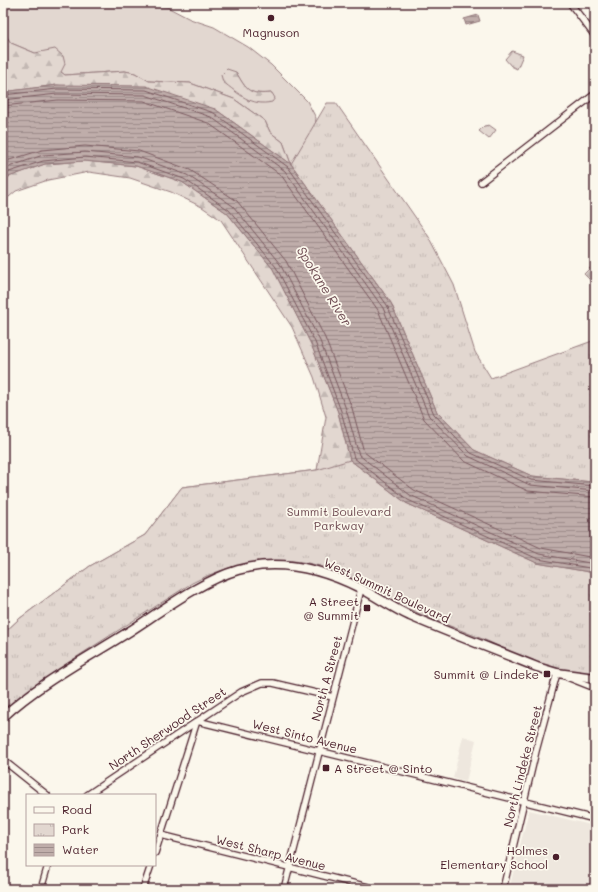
<svg xmlns="http://www.w3.org/2000/svg" width="598" height="892" font-family="Mali,sans-serif">
<style>
.built{fill:#eee7de}
.green{fill:#e2d7d0;stroke:#967b7e;fill-rule:evenodd}
.forest{fill:url(#forest-firs);stroke:#967b7e}
.park{fill:url(#park-tufts);stroke:#967b7e}
.water{fill:url(#water-rules);stroke:#907477}
.lines{fill:none;stroke-linecap:round;stroke-linejoin:round}
.shore{stroke:#79585e;stroke-width:1}
.street-casing{stroke:#4a1f2b;stroke-width:8}
.secondary-casing{stroke:#4a1f2b;stroke-width:11}
.street{stroke:#fbf7ec;stroke-width:5.5}
.secondary{stroke:#fbf7ec;stroke-width:8}
.poi-dot{fill:#4a1f2b;stroke:#fbf7ec;stroke-width:1.5}
.labels{text-anchor:middle;dominant-baseline:central;stroke-width:3.5;stroke-linejoin:round;paint-order:stroke}
.poi-label{font-size:12px;fill:#4a1f2b;stroke:#fbf7ec;text-anchor:end}
.park-label{font-size:12px;fill:#704d54;stroke:#fbf7ec}
.street-label{font-size:12px;fill:#4a1f2b;stroke:#fbf7ec}
.water-label{font-size:13px;font-style:italic;fill:#6d4a51;stroke:#fbf7ec}
</style>
<defs>
<pattern id="forest-firs" width="22" height="20" patternUnits="userSpaceOnUse"><rect width="22" height="20" fill="#e2d7d0"/><path d="M5 1l3.5 6h-7zM16 11l3.5 6h-7z" fill="#c3b8b3"/></pattern>
<pattern id="park-tufts" width="24" height="20" patternUnits="userSpaceOnUse"><rect width="24" height="20" fill="#e2d7d0"/><path d="M3 7l-1-3M5 7V3M7 7l1-3M15 17l-1-3M17 17v-4M19 17l1-3" fill="none" stroke="#c3b8b3"/></pattern>
<pattern id="water-rules" width="6" height="5" patternUnits="userSpaceOnUse"><rect width="6" height="5" fill="#bfadaa"/><path d="M0 2.5h6" fill="none" stroke="#9d8c8b"/></pattern>
</defs>
<rect width="100%" height="100%" fill="#fbf7ec"/>
<filter id="ink" filterUnits="userSpaceOnUse"><feTurbulence type="fractalNoise" baseFrequency=".025" numOctaves="2"/><feDisplacementMap in="SourceGraphic" scale="8" xChannelSelector="R" yChannelSelector="G"/><feConvolveMatrix kernelMatrix="1 2 1 2 8 2 1 2 1" color-interpolation-filters="sRGB"/></filter>
<g filter="url(#ink)">
<path class="built" d="M 463,736 L 476,740 L 466,782 L 453,778 Z
M 529,810 L 595,826 L 595,889 L 509,889 Z"/>
<path class="green" d="M 10,3 L 133,3 L 167,7 L 190,19 L 214,27 L 248,47 L 271,65 L 307,101 L 316,118 L 314,137 L 311,191 L 291,164 L 283,142 L 270,132 L 265,121 L 234,99 L 190,83 L 149,81 L 135,73 L 125,71 L 65,75 L 35,53 L 11,43 L 3,31 L 3,13 ZM 236,72 C 247,91 249,95 272,93 L 248,101 Z"/>
<path class="forest" d="M 3,31 L 11,43 L 35,53 L 55,49 L 63,56 L 65,64 L 61,72 L 65,75 L 125,71 L 135,73 L 149,81 L 190,83 L 234,99 L 265,121 L 270,132 L 283,142 L 291,164 L 215,109 L 57,85 L 3,92 Z
M 227,69 L 236,72 C 247,91 249,95 272,93 L 275,98 L 272,102 C 251,107 238,93 223,82 L 221,75 Z
M 84,161 L 136,166 L 182,182 L 227,213 L 273,269 L 311,344 L 338,412 L 350,460 L 385,487 L 376,504 L 289,540 L 3,634 L 19,619 L 90,566 L 145,535 L 182,487 L 317,470 L 326,417 L 314,377 L 292,327 L 221,220 L 202,207 L 171,192 L 130,178 L 89,172 L 48,180 L 16,191 L 3,202 L 3,179 L 5,178 L 45,164 Z
M 595,263 L 595,285 L 584,274 Z"/>
<path class="park" d="M 512,51 L 523,55 L 517,69 L 511,66 L 505,59 Z
M 327,103 L 336,103 L 429,237 L 454,285 L 475,352 L 491,378 L 595,340 L 595,481 L 592,482 L 532,476 L 474,450 L 437,412 L 391,303 L 291,164 Z
M 489,125 L 496,130 L 489,139 L 479,131 L 484,126 Z
M 350,460 L 406,503 L 537,563 L 595,573 L 595,674 C 576,672 557,669 539,663 C 519,657 500,646 480,638 C 454,627 427,618 402,606 C 379,595 358,580 335,571 C 287,552 237,560 192,583 L 58,669 L 3,712 L 3,634 L 19,619 L 90,566 L 145,535 L 182,487 L 317,470 Z"/>
<path class="water" d="M 478,15 L 480,21 L 466,25 L 464,19 Z
M 57,85 L 146,86 L 215,109 L 291,164 L 391,303 L 437,412 L 474,450 L 532,476 L 592,482 L 595,481 L 595,573 L 537,563 L 406,503 L 350,460 L 338,412 L 311,344 L 273,269 L 227,213 L 182,182 L 136,166 L 84,161 L 45,164 L 3,179 L 3,92 Z"/>
<g class="lines">
<path class="shore" d="M 3,95 L 57,89 L 146,90 L 214,113 L 288,167 L 387,305 L 434,414 L 471,453 L 531,480 L 595,486
M 3,100 L 57,94 L 145,95 L 211,117 L 285,171 L 383,308 L 429,416 L 468,456 L 530,485 L 595,491
M 3,106 L 58,100 L 144,101 L 208,123 L 281,175 L 378,310 L 424,419 L 464,461 L 528,491 L 595,497
M 3,162 L 42,150 L 85,146 L 139,151 L 190,170 L 237,201 L 286,261 L 325,338 L 352,408 L 364,452 L 414,490 L 541,548 L 595,558
M 3,169 L 43,155 L 85,152 L 138,157 L 187,175 L 233,206 L 280,264 L 320,341 L 346,409 L 359,455 L 410,495 L 539,554 L 595,564
M 3,174 L 43,161 L 85,157 L 137,162 L 184,179 L 229,210 L 276,267 L 315,342 L 341,411 L 354,458 L 408,500 L 538,559 L 595,569"/>
<defs>
<path id="street" d="M 570,3 L 595,36
M 481,182 L 595,94
M 567,677 L 595,688
M 3,760 L 47,795
M 87,795 L 241,692 L 262,683 L 273,683 L 333,697
M 161,835 L 376,889
M 155,853 L 197,721 L 595,819
M 41,889 L 48,865
M 143,889 L 151,865
M 284,889 L 361,589
M 503,889 L 536,751 L 557,673 L 559,673"/>
<path id="secondary" d="M 3,717 C 38,684 89,657 130,631 C 161,611 203,580 238,570 C 280,558 322,569 360,588 C 377,597 393,608 410,616 C 452,634 495,650 537,667 L 557,673 L 595,678"/>
</defs>
<use href="#street" class="street-casing"/>
<use href="#secondary" class="secondary-casing"/>
<use href="#street" class="street"/>
<use href="#secondary" class="secondary"/>
</g>
</g>
<g class="poi-dot">
<circle cx="271" cy="18" r="4"/>
<rect x="363" y="604" width="8" height="8" rx="2"/>
<rect x="543" y="670" width="8" height="8" rx="2"/>
<rect x="322" y="764" width="8" height="8" rx="2"/>
<circle cx="556" cy="857" r="4"/>
</g>
<g class="labels">
<g class="poi-label">
<text x="271" y="32" text-anchor="middle">Magnuson</text>
<text x="359" y="601">A Street<tspan x="359" dy="14">@ Summit</tspan></text>
<text x="539" y="674">Summit @ Lindeke</text>
<text x="334" y="768" text-anchor="start">A Street @ Sinto</text>
<text x="548" y="850">Holmes<tspan x="548" dy="14">Elementary School</tspan></text>
</g>
<g class="park-label">
<text x="339" y="511">Summit Boulevard<tspan x="339" dy="14">Parkway</tspan></text>
</g>
<g class="street-label">
<text transform="translate(387 590) rotate(25)">West Summit Boulevard</text>
<text transform="translate(326 678) rotate(-75)">North A Street</text>
<text transform="translate(167 728) rotate(-34)">North Sherwood Street</text>
<text transform="translate(305 736) rotate(14)">West Sinto Avenue</text>
<text transform="translate(522 766) rotate(-76)">North Lindeke Street</text>
<text transform="translate(271 852) rotate(14)">West Sharp Avenue</text>
</g>
<g class="water-label">
<text transform="translate(325 286) rotate(58)">Spokane River</text>
</g>
</g>
<rect width="598" height="892" fill="none" stroke="#fbf7ec" stroke-width="16"/>
<rect x="8" y="8" width="582" height="876" fill="none" stroke="#4a1f2b" stroke-width="1.5" filter="url(#ink)"/>
<rect x="26" y="794" width="130" height="72" fill="#fbf7ec" stroke="#b4a19f"/>
<rect x="34" y="807" width="20" height="6" fill="#fbf7ec" stroke="#b4a19f"/>
<text x="62" y="814" font-size="12" fill="#4a1f2b">Road</text>
<rect x="34" y="824" width="20" height="12" fill="url(#park-tufts)" stroke="#b4a19f"/>
<text x="62" y="834" font-size="12" fill="#4a1f2b">Park</text>
<rect x="34" y="844" width="20" height="12" fill="url(#water-rules)" stroke="#b4a19f"/>
<text x="62" y="854" font-size="12" fill="#4a1f2b">Water</text>
</svg>
